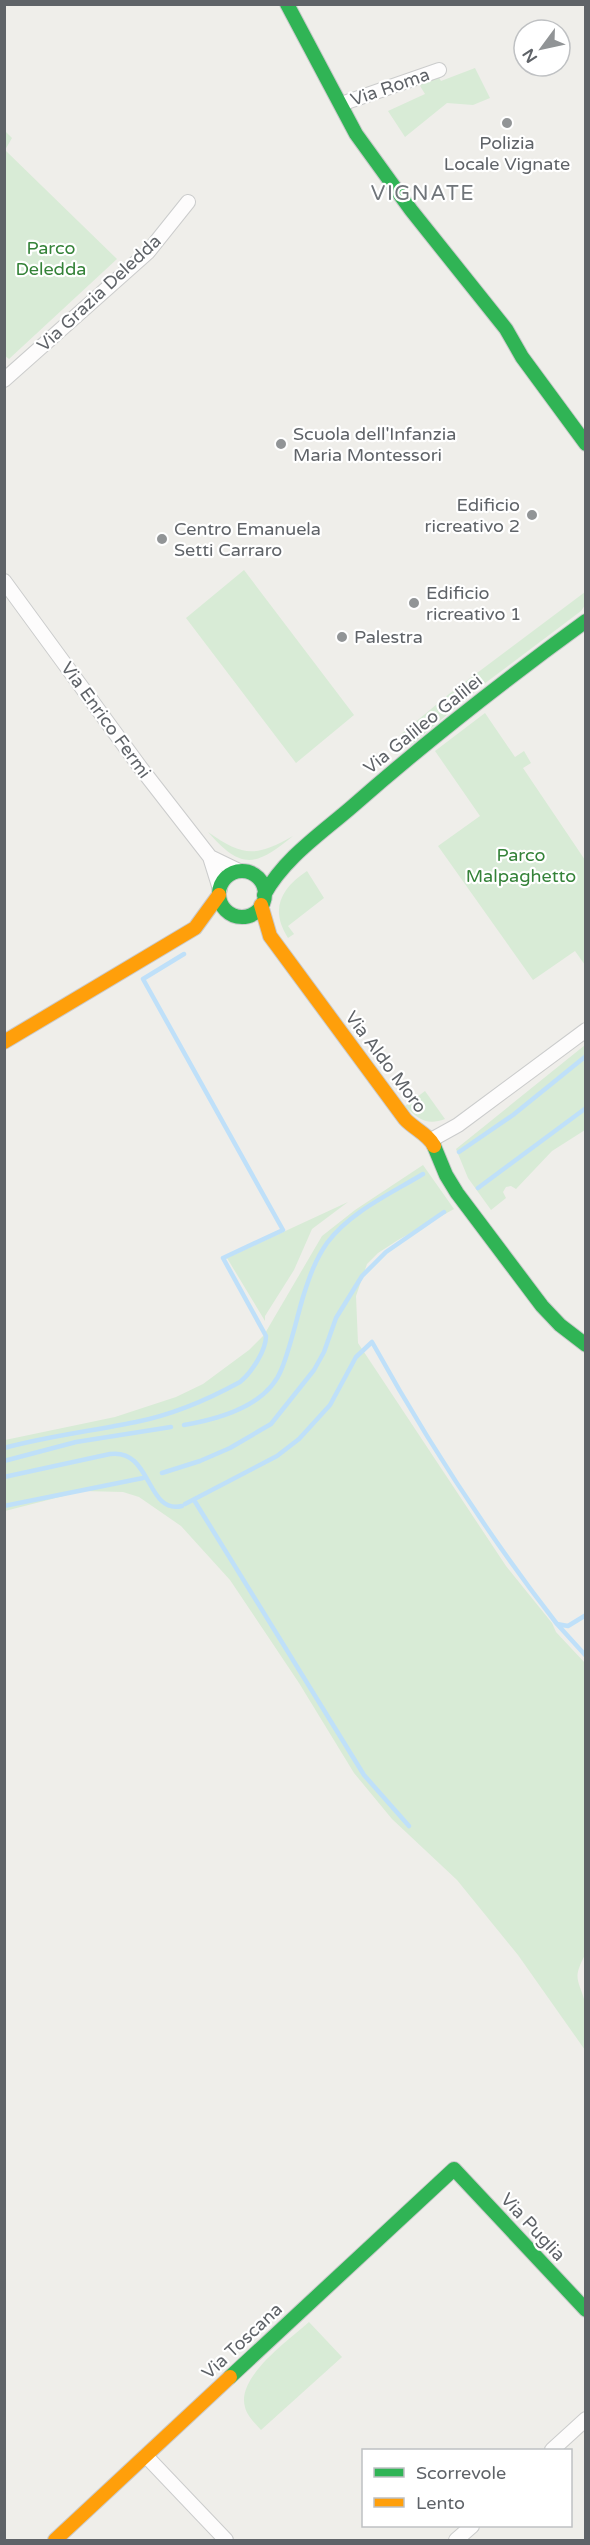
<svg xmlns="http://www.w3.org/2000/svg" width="590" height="2545" font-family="'Varela Round',sans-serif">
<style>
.green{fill:#d8ebd6}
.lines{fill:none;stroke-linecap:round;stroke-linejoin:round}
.stream{stroke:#bfe0f9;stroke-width:4.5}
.street-casing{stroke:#cbcccc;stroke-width:16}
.fast-casing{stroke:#cacacb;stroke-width:16}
.slow-casing{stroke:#cacacb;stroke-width:16}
.street{stroke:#fdfcfc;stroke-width:14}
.fast{stroke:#30b455;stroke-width:14}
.slow{stroke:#ff9f0a;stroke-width:14}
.poi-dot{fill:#919496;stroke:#fff;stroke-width:2}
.labels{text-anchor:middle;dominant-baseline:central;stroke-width:4.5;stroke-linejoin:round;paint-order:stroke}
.street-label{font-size:18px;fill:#5f6368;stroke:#fff}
.poi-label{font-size:18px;fill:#5f6368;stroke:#fff;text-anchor:start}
.park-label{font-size:18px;fill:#348238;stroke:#fff}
.quarter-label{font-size:21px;letter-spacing:1.5px;fill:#70757a;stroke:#fff}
</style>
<rect width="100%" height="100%" fill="#efeeea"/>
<path class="green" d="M 475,68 L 490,98 L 473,105 L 447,103 L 405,137 L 388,111 L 425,94 L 417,81 L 437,74 L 441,81 Z
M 5,131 L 12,138 L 5,150 L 117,259 L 9,359 L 4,355 Z
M 244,570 L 354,715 L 296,763 L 186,618 Z
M 585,592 L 585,605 L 581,611 L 480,687 L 410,746 L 400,735 L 449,694 Z
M 485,713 L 515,757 L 524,751 L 531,763 L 523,768 L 585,860 L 585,965 L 575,951 L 533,980 L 438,846 L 480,816 L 435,751 Z
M 208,832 C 243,857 256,857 293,836 C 256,866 242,871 208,832 Z
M 307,871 L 324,898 L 288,926 L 294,934 L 288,938 C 270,910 280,889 307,871 Z
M 585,1045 L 585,1130 L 552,1151 L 516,1189 L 511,1186 L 506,1187 L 503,1192 L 506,1198 L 491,1210 L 468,1178 L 456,1149 Z
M 425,1091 L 445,1119 C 427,1126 418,1119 405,1106 Z
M 423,1165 L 454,1209 L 398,1240 L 378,1253 L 367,1264 L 356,1296 L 358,1343 L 506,1566 L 552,1623 L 556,1632 L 585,1663 L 586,1953 C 572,1979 578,1978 585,2002 C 589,2016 586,2036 585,2050 L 518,1955 L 457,1880 L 392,1819 L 354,1773 L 299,1683 L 230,1580 L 181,1526 L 139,1497 L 123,1492 L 83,1491 L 5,1511 L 5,1440 L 115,1417 L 176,1397 L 203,1384 L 249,1350 L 264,1335 L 322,1236 L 355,1210 Z
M 348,1202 L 312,1229 L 294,1270 L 265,1316 L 265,1321 L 227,1258 Z
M 309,2322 L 342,2357 L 261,2430 C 255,2423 247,2416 245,2407 C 236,2377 289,2340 309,2322 Z"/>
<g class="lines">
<path class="stream" d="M 459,1152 L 513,1115 L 586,1056
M 478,1188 L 586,1108
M 184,1425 C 220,1419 268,1406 282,1368 C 291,1345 296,1321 303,1297 C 309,1278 315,1260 327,1243 C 350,1212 390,1194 423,1174
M 4,1448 C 48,1436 92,1431 136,1422 C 171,1415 209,1399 240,1382 C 251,1373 266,1351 266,1336 L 223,1258 L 283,1230 L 143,979 L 184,954
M 4,1461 L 76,1442 L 171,1427
M 162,1473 L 200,1461 L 230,1448 L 271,1424 L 314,1370 L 324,1352 L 336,1318 L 362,1276 L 386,1252 L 444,1212
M 4,1477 L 110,1454 C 152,1448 146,1515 182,1506
M 194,1500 L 364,1775 L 409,1826
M 185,1504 L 277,1456 L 299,1439 L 330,1405 L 356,1357 L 372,1342 C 427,1441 488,1535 557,1624 L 568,1626 L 586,1615
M 4,1506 L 143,1478
M 557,1624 L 586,1656"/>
<defs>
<path id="street" d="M 341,104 L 439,70
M 4,380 L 148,252 L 188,202
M 4,581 L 140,767 L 210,857 L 239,871
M 210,857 L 220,889
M 431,1140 L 458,1125 L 586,1030
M 552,2450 L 586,2419
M 146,2456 L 226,2540
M 456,2540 L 472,2526"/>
<path id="fast" d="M 287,4 L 356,134 L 411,210 L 506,329 L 522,357 L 586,444
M219 894a23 23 0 1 1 46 0a23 23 0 1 1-46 0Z
M 264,895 C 285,857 322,833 354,805 C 428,740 506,679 586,621
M 434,1146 L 446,1175 L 457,1193 L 542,1306 L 560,1325 L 586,1345
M 230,2377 L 454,2169 L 586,2310"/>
<path id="slow" d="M 261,905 L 270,936 L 405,1119 C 413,1128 429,1135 434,1146
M 4,1042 L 195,928 L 219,895
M 55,2540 L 230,2377"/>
</defs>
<use href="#street" class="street-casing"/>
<use href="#fast" class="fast-casing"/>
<use href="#slow" class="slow-casing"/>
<use href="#street" class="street"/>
<use href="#fast" class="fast"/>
<use href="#slow" class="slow"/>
</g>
<g class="poi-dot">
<circle cx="507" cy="123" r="6"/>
<circle cx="281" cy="444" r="6"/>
<circle cx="532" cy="515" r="6"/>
<circle cx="162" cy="539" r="6"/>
<circle cx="414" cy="603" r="6"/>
<circle cx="342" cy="637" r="6"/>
</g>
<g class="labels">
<g class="street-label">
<text transform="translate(390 87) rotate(-19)">Via Roma</text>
<text transform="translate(99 293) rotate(-43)">Via Grazia Deledda</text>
<text transform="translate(106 720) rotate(54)">Via Enrico Fermi</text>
<text transform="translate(423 724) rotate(-39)">Via Galileo Galilei</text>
<text transform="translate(386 1062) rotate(53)">Via Aldo Moro</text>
<text transform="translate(533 2227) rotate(47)">Via Puglia</text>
<text transform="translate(242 2341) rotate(-43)">Via Toscana</text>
</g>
<g class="poi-label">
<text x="507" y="143" text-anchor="middle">Polizia<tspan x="507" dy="21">Locale Vignate</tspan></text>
<text x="293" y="434">Scuola dell'Infanzia<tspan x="293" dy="21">Maria Montessori</tspan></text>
<text x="520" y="505" text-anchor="end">Edificio<tspan x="520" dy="21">ricreativo 2</tspan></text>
<text x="174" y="529">Centro Emanuela<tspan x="174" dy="21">Setti Carraro</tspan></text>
<text x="426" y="593">Edificio<tspan x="426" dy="21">ricreativo 1</tspan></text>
<text x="354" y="637">Palestra</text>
</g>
<g class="park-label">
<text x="51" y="248">Parco<tspan x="51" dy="21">Deledda</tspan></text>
<text x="521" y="855">Parco<tspan x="521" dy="21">Malpaghetto</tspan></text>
</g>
<g class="quarter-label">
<text x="423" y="193">VIGNATE</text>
</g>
</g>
<rect width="590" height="2545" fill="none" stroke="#5f6368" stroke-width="12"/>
<rect x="362" y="2449" width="210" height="78" fill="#ffffff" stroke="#bfc1c3" stroke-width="1.5"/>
<rect x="374" y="2468" width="30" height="9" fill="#30b455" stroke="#bfc1c3" stroke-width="1.5"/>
<text x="416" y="2479" font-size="18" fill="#5f6368">Scorrevole</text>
<rect x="374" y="2498" width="30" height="9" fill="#ff9f0a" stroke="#bfc1c3" stroke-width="1.5"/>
<text x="416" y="2509" font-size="18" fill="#5f6368">Lento</text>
<g transform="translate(542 48) rotate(237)"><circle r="28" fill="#ffffff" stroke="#bfc1c3" stroke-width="1.5"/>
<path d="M0-4.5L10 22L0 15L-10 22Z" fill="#919496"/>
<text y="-9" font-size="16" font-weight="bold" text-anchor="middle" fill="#5f6368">N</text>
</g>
</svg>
